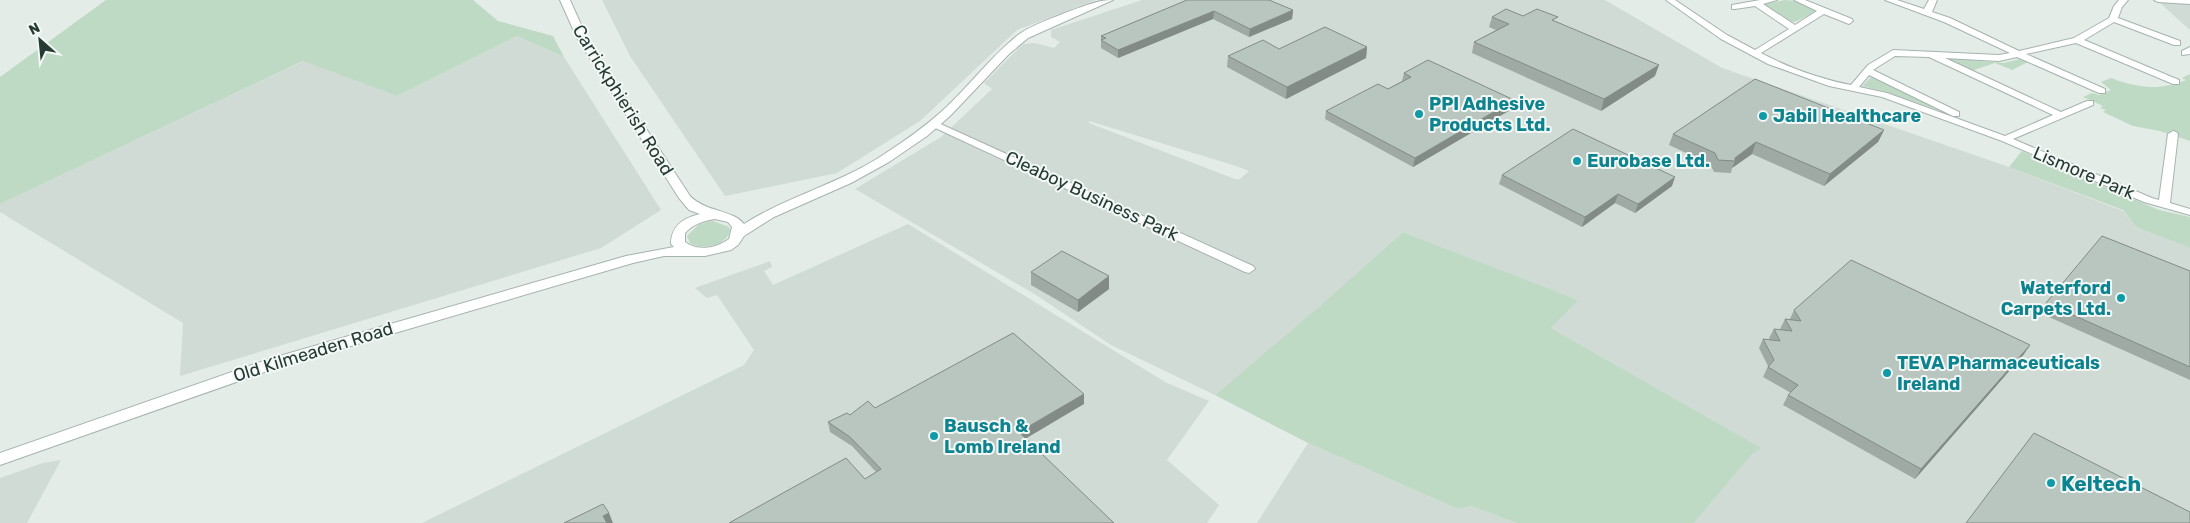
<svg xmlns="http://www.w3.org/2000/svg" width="2190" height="523" font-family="Rubik,sans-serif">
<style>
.built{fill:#d1dbd6;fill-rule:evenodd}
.green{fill:#bedac4}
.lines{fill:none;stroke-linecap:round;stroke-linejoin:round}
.minor-casing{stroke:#a6b3ae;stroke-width:2}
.tertiary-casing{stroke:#a6b3ae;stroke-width:2}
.minor{fill:#fff;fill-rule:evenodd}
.tertiary{fill:#fff;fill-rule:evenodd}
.wall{fill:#9faaa5}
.shaded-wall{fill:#828b86}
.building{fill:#b9c6c0;stroke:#828b86}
.culture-dot{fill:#0f9aa8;stroke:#f3f8f6;stroke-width:2}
.labels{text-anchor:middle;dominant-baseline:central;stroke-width:4;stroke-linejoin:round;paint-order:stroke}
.street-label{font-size:18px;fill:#253b34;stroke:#f3f8f6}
.culture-label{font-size:18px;font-weight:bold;fill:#0d838f;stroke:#f3f8f6;text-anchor:start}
.near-culture-label{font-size:21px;font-weight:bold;fill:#0d838f;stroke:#f3f8f6;text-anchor:start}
</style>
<rect width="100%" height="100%" fill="#e3ece7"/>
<path class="built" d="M 602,0 L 1095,0 L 1017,30 L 920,121 L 837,173 L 725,196 L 630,56 Z
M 1142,0 L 1605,0 L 1722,68 L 2009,167 L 2123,211 L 2136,227 L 2190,248 L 2190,523 L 1694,523 L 1751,454 L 1760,448 L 1551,328 L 1577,300 L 1403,232 L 1327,300 L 1215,395 L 1111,345 L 1036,295 L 855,189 L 941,137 L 992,89 L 984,83 L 1023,44 L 1035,43 L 1054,48 L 1060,42 L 1051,37 L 1051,30 ZM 1089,121 L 1236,166 L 1249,171 L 1240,179 L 1235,179 L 1089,123 Z
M 2156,0 L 2190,0 L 2190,30 L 2160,3 Z
M 517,36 L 564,57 L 661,210 L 601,248 L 180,376 L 183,323 L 0,212 L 0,204 L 304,61 L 397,96 Z
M 908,224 L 1165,382 L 1209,401 L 1167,460 L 1219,505 L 1207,523 L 422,523 L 744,365 L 754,350 L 717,295 L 707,298 L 695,288 L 770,261 L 772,267 L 764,271 L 773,285 Z
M 1308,443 L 1458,509 L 1471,506 L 1517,523 L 1257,523 Z
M 61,460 L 27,523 L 0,523 L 0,478 L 43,463 Z"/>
<path class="green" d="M 106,0 L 473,0 L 498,21 L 553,36 L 564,57 L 517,36 L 397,96 L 303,61 L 0,204 L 0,77 Z
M 1785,0 L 1795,1 L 1814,9 L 1815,11 C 1788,28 1791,24 1765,7 L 1765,4 Z
M 1945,58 L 2004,63 L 2020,59 L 2028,62 L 2012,70 L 1995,63 L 1971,71 Z
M 2190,74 L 2190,141 L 2160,131 L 2133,126 L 2103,112 L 2106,110 L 2100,108 L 2103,106 L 2083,97 L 2092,93 L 2099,95 L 2111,90 L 2101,82 L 2111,78 C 2137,88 2160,91 2186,80 L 2182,78 Z
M 1872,76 L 1880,79 L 1953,115 L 1886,92 L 1862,86 Z
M 2022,151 L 2159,210 L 2190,217 L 2190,248 L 2136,227 L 2123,210 L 2009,167 Z
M 713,221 L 729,227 L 730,231 C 725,247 702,250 690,243 L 687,236 L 699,224 Z
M 1403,232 L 1578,300 L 1551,328 L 1761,448 L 1751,455 L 1694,523 L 1517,523 L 1471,506 L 1458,509 L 1308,443 L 1215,395 L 1321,305 Z"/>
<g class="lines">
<defs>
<path id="minor" d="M 1666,0 L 1675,0 L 1727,35 L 1755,50 L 1789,29 L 1755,6 L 1735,9 L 1732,9 L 1732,5 L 1760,0 L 1777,0 L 1763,4 L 1795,25 L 1817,11 L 1794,0 L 1805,0 L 1852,19 L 1853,21 L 1849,24 L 1824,14 L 1761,53 C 1789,68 1821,79 1851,85 L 1868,65 L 1893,50 L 1999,55 L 2010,53 L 1944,22 L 1885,0 L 1897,0 L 1924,9 L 1929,0 L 1937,0 L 1932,12 L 1950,18 L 2019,51 L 2074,38 L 2109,18 L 2114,6 L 2119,0 L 2128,0 L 2122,7 L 2118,18 L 2180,41 L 2180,45 L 2174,45 L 2114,22 L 2084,40 L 2179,80 L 2179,84 L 2173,84 L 2076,43 L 2026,54 L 2105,89 L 2105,93 L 2099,93 L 2017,57 L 1999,61 L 1945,58 L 2061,112 L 2087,101 L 2093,101 L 2093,105 L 2013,139 L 2152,198 L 2159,200 L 2168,134 L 2173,131 L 2176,132 L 2178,134 L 2170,203 L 2190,209 L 2190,215 L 2144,202 L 2002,141 L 1882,97 L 1829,86 L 1768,64 L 1721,39 ZM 1895,56 L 1929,57 L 2053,115 L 2005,136 L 1887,93 L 1859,87 L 1869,75 L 1953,116 L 1959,116 L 1959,112 L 1873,70 Z
M 2154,0 L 2190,0 L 2190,4 L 2158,2 Z
M 2190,47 L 2190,54 L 2182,55 L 2182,51 Z
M 934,121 L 1253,266 L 1255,269 L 1249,273 L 1245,272 L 931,126 L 929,124 L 931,122 Z"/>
<path id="tertiary" d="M 560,0 L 570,0 L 587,38 L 690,196 C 707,213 732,209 744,224 C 788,196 839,184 883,155 C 903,142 923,128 941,112 C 968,88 989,58 1018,35 C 1033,24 1053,18 1070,11 C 1085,6 1097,0 1113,0 L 1028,38 L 1009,54 L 950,116 L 927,136 L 889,162 L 851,183 L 774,217 L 744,236 L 738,245 L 731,250 L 705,256 L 664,256 L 633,263 L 279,367 L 0,465 L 0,453 L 269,359 L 626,256 L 674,247 L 671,244 C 671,226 683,218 700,214 L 689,210 L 679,198 L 577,38 ZM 715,219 L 728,222 L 732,227 L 729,239 C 716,248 699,252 685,242 L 685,233 C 693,224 703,221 715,219 Z"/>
</defs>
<use href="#minor" class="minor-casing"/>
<use href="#tertiary" class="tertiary-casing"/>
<use href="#minor" class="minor"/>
<use href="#tertiary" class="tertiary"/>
</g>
<path class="wall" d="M 1187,0 L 1293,10 L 1292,19 L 1249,37 L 1213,19 L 1118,58 L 1101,48 L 1101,36 Z
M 1492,17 L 1556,22 L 1655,76 L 1601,111 L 1472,53 L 1474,42 L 1496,30 L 1489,27 Z
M 1367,47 L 1366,58 L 1286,99 L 1227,67 L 1228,56 L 1279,49 Z
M 1404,73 L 1512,109 L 1413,167 L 1325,119 L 1326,111 L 1388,89 L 1402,81 Z
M 1884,130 L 1878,142 L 1824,186 L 1752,154 L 1732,168 L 1731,173 L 1714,172 L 1710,164 L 1669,145 L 1673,134 Z
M 1502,175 L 1672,186 L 1635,213 L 1615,203 L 1582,227 L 1499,184 Z
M 2190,271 L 2190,380 L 2040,313 L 2046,303 Z
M 1031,272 L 1109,289 L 1078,312 L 1031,285 Z
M 1794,310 L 2030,345 L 2024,354 L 1915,479 L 1783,405 L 1788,395 L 1791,393 L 1763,377 L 1768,366 L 1759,348 L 1763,339 L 1770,340 L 1769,338 L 1774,329 L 1781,330 L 1780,329 L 1785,319 L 1790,320 L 1790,319 Z
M 1084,404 L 865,479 L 876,472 L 852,446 L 830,432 L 828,422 L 850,415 Z"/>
<path class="shaded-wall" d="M 1293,10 L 1292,19 L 1249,37 L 1250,29 Z
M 1214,11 L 1213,19 L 1118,58 L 1118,50 Z
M 1367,47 L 1366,58 L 1286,99 L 1287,87 Z
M 1659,65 L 1655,76 L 1601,111 L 1604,99 Z
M 1514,100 L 1512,109 L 1413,167 L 1415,158 Z
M 1884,130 L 1878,142 L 1824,186 L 1830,174 Z
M 1756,142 L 1752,154 L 1732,168 L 1735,161 L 1735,158 Z
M 1675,177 L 1672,186 L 1635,213 L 1638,204 Z
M 1618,194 L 1615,203 L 1582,227 L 1585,217 Z
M 1109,276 L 1109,289 L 1078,312 L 1078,300 Z
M 2030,345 L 2024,354 L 1915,479 L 1921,469 Z
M 1084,394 L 1084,404 L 1020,442 L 1019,432 Z
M 609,513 L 613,523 L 606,523 L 603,516 Z"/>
<path class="building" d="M 1187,0 L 1269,0 L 1293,10 L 1250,29 L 1214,11 L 1118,50 L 1101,40 L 1106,38 L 1101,36 Z
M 1506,9 L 1523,16 L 1537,9 L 1558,17 L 1552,20 L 1659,65 L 1604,99 L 1474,42 L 1509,24 L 1492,17 Z
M 1325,27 L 1367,47 L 1287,87 L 1228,56 L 1263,40 L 1279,49 Z
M 1428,60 L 1514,100 L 1415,158 L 1326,111 L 1378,84 L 1388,89 L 1411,77 L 1404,73 Z
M 1755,79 L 1884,130 L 1830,174 L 1756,142 L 1735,158 L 1735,161 L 1718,160 L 1715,153 L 1673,134 Z
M 1573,129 L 1675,177 L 1638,204 L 1618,194 L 1585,217 L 1502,175 Z
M 2102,236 L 2190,271 L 2190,367 L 2046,303 Z
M 1062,251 L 1109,276 L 1078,300 L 1031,272 Z
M 1851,260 L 2030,345 L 1921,469 L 1788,395 L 1798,385 L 1768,367 L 1774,360 L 1763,339 L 1780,341 L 1774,329 L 1792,331 L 1785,319 L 1801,321 L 1794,310 Z
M 1013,333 L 1084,394 L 1019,432 L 1114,523 L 729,523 L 846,458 L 865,479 L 881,469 L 850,437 L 828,422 L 847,413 L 850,415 L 868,401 L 875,408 Z
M 2034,433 L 2190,512 L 2190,523 L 1966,523 Z
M 603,504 L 609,513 L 603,516 L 607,523 L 564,523 Z"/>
<g class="culture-dot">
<circle cx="1419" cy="114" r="5"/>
<circle cx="1763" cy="116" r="5"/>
<circle cx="1577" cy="161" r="5"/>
<circle cx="2121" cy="298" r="5"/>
<circle cx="1887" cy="373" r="5"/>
<circle cx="934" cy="436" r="5"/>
<circle cx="2051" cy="483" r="5"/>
</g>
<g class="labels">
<g class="street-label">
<text transform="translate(623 100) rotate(58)">Carrickphierish Road</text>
<text transform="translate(2084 173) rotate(23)">Lismore Park</text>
<text transform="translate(1092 196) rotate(25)">Cleaboy Business Park</text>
<text transform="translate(313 352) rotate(-17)">Old Kilmeaden Road</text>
</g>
<g class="culture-label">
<text x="1429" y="104">PPI Adhesive<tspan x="1429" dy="21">Products Ltd.</tspan></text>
<text x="1773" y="116">Jabil Healthcare</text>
<text x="1587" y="161">Eurobase Ltd.</text>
<text x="2111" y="288" text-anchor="end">Waterford<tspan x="2111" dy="21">Carpets Ltd.</tspan></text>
<text x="1897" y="363">TEVA Pharmaceuticals<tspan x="1897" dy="21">Ireland</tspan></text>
<text x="944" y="426">Bausch &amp;<tspan x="944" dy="21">Lomb Ireland</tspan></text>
</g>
<g class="near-culture-label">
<text x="2061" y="483">Keltech</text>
</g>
</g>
<g transform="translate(40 40) rotate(333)" stroke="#f3f8f6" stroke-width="4" paint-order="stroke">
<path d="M0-4L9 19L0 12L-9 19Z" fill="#253b34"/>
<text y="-8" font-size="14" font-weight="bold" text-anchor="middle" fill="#253b34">N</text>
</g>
</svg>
